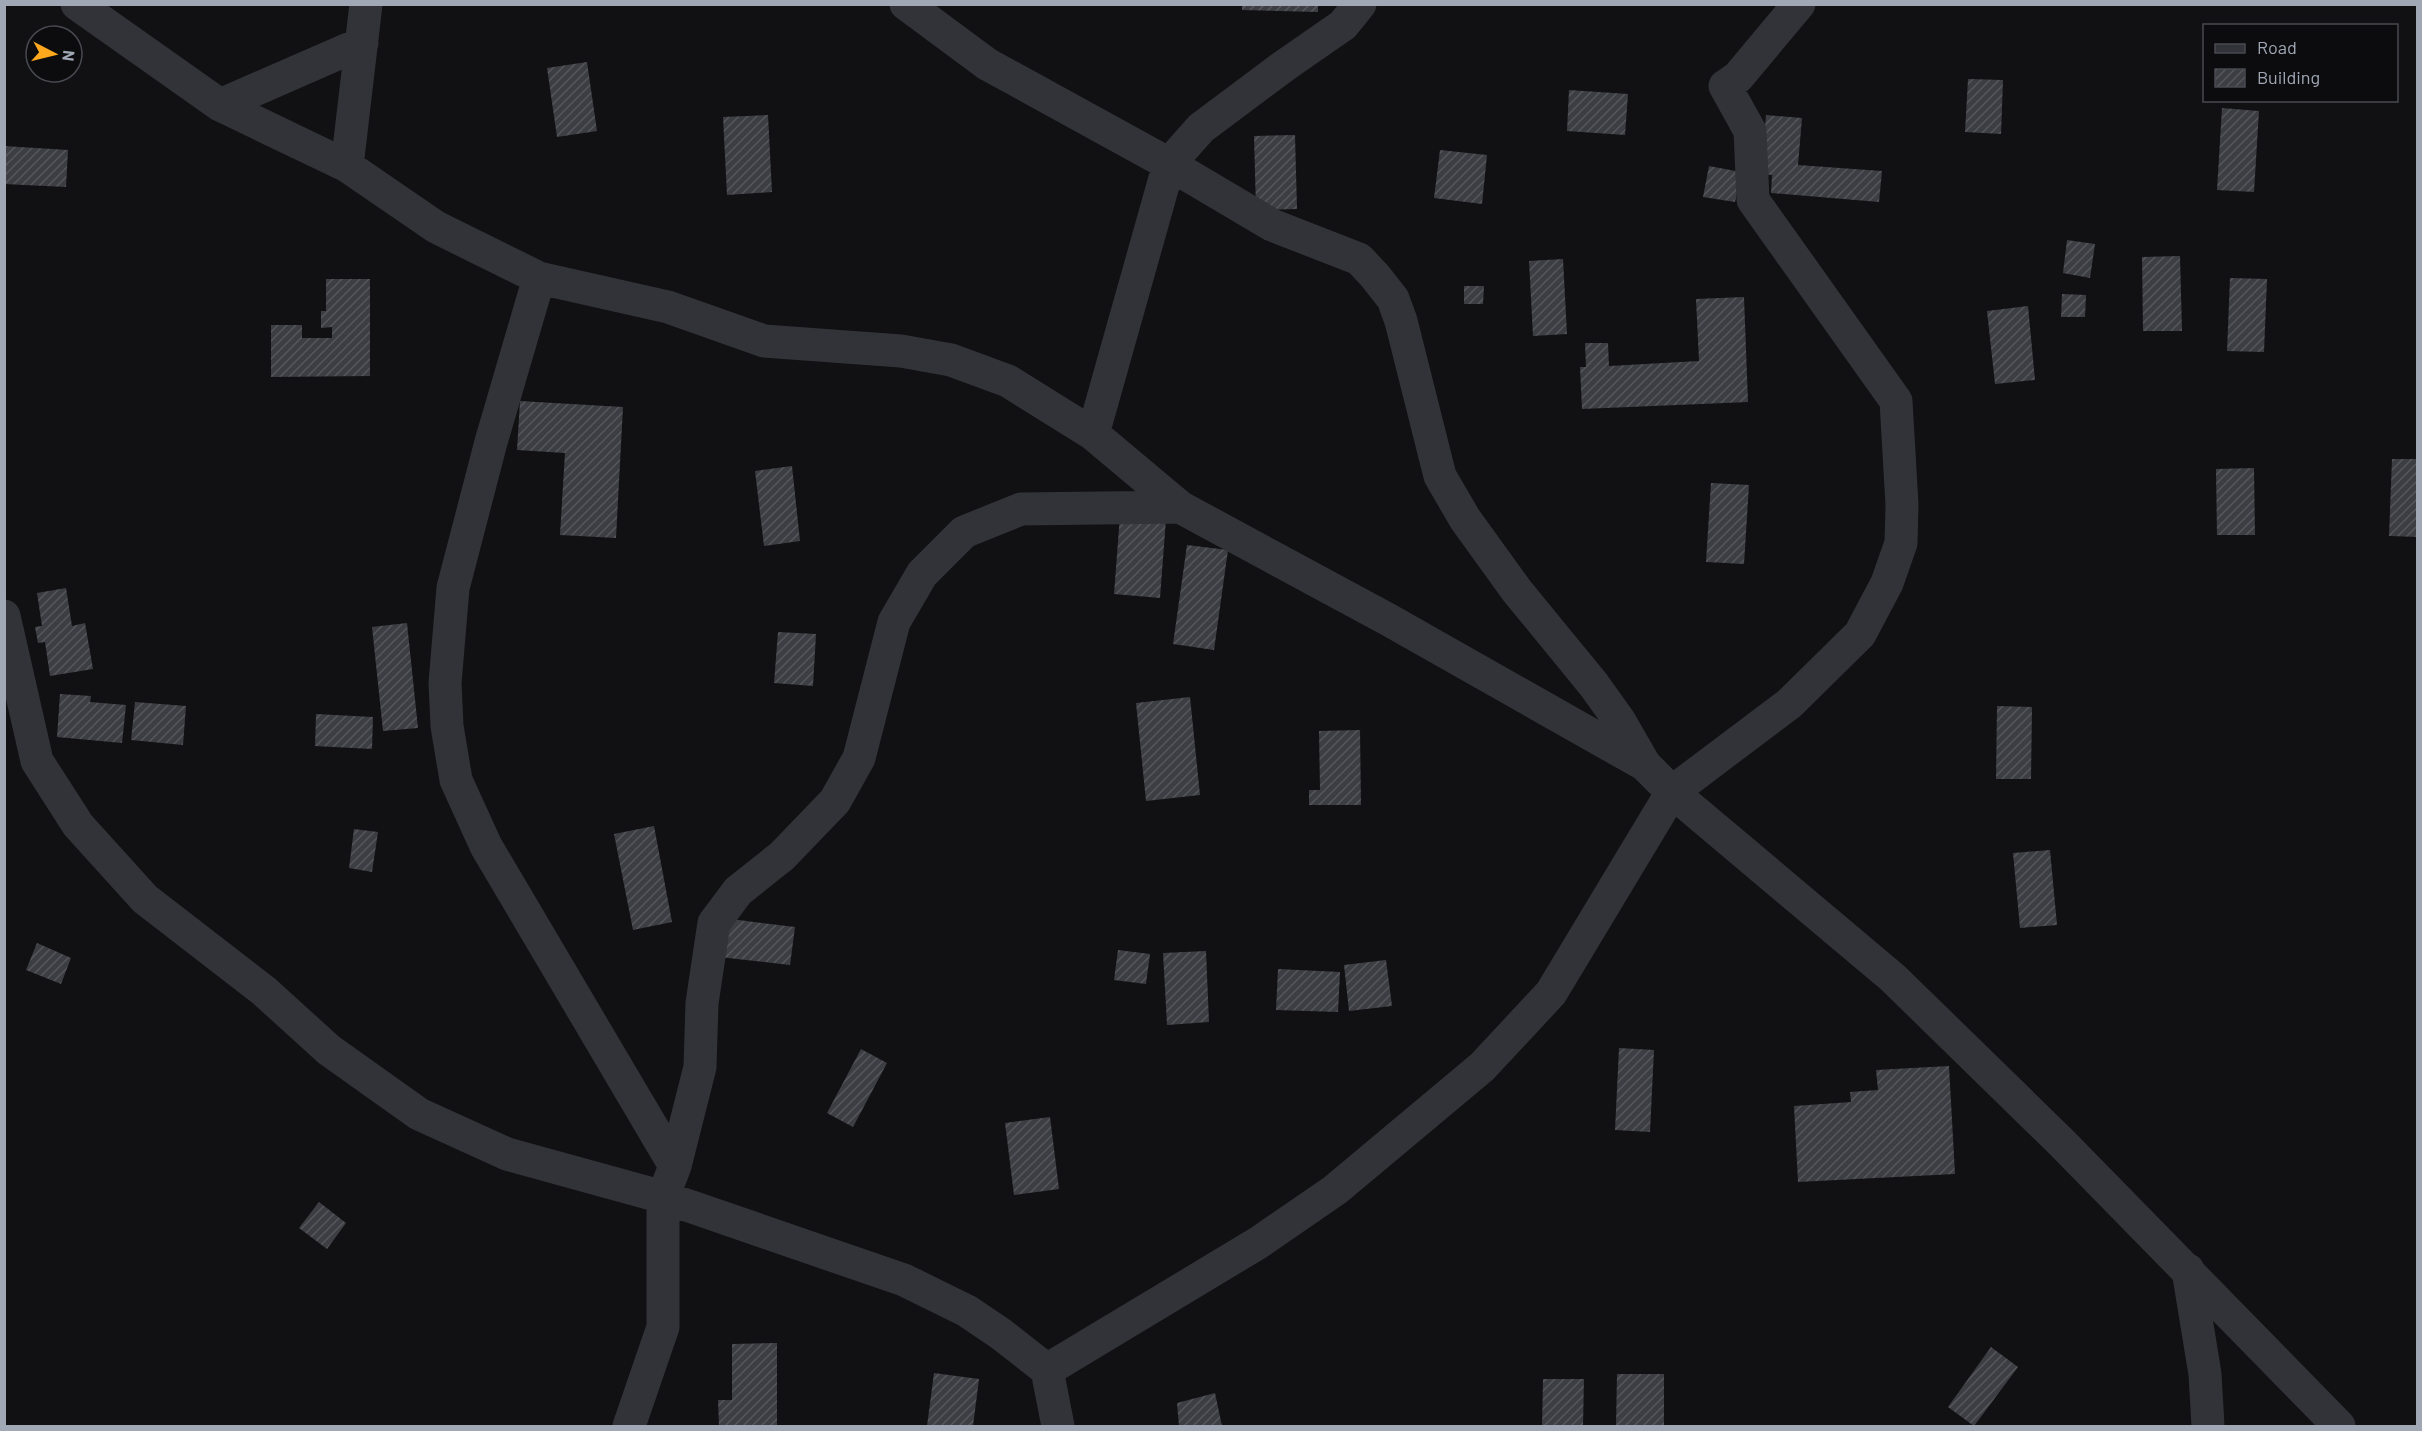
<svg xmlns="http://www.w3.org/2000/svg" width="2422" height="1431" font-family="Barlow,sans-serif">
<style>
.building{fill:url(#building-hatch)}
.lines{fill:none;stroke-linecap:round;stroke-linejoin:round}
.street{stroke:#323338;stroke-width:33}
</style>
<defs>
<pattern id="building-hatch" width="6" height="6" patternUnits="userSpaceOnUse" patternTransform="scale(1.5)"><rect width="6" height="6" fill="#3d3e43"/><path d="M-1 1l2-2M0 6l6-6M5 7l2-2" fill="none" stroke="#56575c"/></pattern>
</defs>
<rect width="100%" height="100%" fill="#111113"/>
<path class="building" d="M 1242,4 L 1318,4 L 1318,12 L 1242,10 Z
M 587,62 L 597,131 L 557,137 L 547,68 Z
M 1968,79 L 2003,80 L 2001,134 L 1965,132 Z
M 1569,90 L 1628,94 L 1625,135 L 1567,131 Z
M 2222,108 L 2259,111 L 2254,192 L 2217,190 Z
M 768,115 L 772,192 L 727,195 L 723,117 Z
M 1766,115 L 1802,118 L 1798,165 L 1882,171 L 1879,202 L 1771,193 L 1772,175 L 1761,174 Z
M 1295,135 L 1297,209 L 1256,210 L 1254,136 Z
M 4,146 L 68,150 L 66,187 L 4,184 Z
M 1440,150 L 1487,155 L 1482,204 L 1434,198 Z
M 1709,166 L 1741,172 L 1735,202 L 1703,197 Z
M 2067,240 L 2095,244 L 2090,278 L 2063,273 Z
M 2180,256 L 2182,331 L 2143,331 L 2142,257 Z
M 1563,259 L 1567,334 L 1533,336 L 1529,261 Z
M 2230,278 L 2267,279 L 2264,352 L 2227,351 Z
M 326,279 L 370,279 L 370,376 L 271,377 L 271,325 L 302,325 L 302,338 L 332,338 L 332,327 L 321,328 L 321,311 L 326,311 Z
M 1464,286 L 1484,286 L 1483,304 L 1464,304 Z
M 2062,294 L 2086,295 L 2085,317 L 2061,317 Z
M 1744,297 L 1748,402 L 1582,409 L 1580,367 L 1586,367 L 1585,343 L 1608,343 L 1609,366 L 1699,361 L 1696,299 Z
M 2028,306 L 2035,380 L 1995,384 L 1987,311 Z
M 520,401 L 623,407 L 616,538 L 560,535 L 565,453 L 517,450 Z
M 2392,459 L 2418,459 L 2418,537 L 2389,536 Z
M 792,466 L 800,541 L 764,546 L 755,471 Z
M 2254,468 L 2255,535 L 2217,535 L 2216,469 Z
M 1711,483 L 1749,485 L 1744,564 L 1706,562 Z
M 1120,515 L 1166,519 L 1160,598 L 1114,594 Z
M 1187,545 L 1228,550 L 1214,650 L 1173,644 Z
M 66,588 L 72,626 L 85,623 L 93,669 L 50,676 L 45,642 L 38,643 L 35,627 L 42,626 L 37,593 Z
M 407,623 L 418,728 L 383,731 L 372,627 Z
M 778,632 L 816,634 L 813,686 L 774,683 Z
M 60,694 L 91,696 L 90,702 L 126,705 L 122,743 L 57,737 Z
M 1190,697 L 1200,795 L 1146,801 L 1136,703 Z
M 135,702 L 186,706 L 183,745 L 131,740 Z
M 1997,706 L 2032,707 L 2031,779 L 1996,779 Z
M 316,714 L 373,717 L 372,749 L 315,746 Z
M 1360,730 L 1361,805 L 1309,805 L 1309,790 L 1320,790 L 1319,731 Z
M 654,826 L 672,922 L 633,930 L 614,834 Z
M 354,829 L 378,832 L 372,872 L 349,868 Z
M 2050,850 L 2057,925 L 2020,928 L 2013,853 Z
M 723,918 L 795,927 L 790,965 L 719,957 Z
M 37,943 L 71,958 L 61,984 L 26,970 Z
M 1118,950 L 1150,954 L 1146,984 L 1114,980 Z
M 1206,951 L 1209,1022 L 1167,1025 L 1163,953 Z
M 1386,960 L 1392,1006 L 1349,1011 L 1344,965 Z
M 1278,969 L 1340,972 L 1338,1012 L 1276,1010 Z
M 1619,1048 L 1654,1050 L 1650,1132 L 1615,1130 Z
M 861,1049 L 887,1063 L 853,1127 L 827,1113 Z
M 1949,1066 L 1955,1174 L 1798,1182 L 1794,1106 L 1851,1102 L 1850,1092 L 1878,1090 L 1876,1070 Z
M 1050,1117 L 1059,1189 L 1014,1195 L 1005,1123 Z
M 319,1202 L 346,1223 L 327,1249 L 299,1228 Z
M 777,1343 L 777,1426 L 719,1426 L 718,1400 L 732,1400 L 732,1344 Z
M 1991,1347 L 2018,1367 L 1974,1426 L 1948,1407 Z
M 934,1373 L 979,1379 L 973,1426 L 927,1426 Z
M 1617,1374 L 1664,1374 L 1664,1426 L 1616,1426 Z
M 1543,1379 L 1584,1379 L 1583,1426 L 1542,1426 Z
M 1215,1393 L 1222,1426 L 1179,1426 L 1177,1403 Z"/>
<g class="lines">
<path class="street" d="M 77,4 L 220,105 L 347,166 L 436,227 L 539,278 L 668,307 L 764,341 L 901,351 L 951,360 L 1008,381 L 1093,434 L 1180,507 L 1389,620 L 1645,765 L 1672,792 L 1893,978 L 2062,1143 L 2339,1426
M 906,4 L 987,64 L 1169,164 L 1272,225 L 1359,259 L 1375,276 L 1393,299 L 1401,321 L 1440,476 L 1465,519 L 1517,591 L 1594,685 L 1619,720 L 1645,765
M 220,105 L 362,43
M 347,166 L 366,4
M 539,278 L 491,442 L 453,588 L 445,683 L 447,726 L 456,780 L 486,846 L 675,1166 L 663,1197 L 663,1327 L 629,1426
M 1093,434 L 1169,164 L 1201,128 L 1284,66 L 1343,25 L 1360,4
M 4,616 L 37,761 L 78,825 L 145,899 L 264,991 L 329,1050 L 419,1114 L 507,1154 L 663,1197 L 904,1280 L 967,1311 L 1001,1334 L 1047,1370 L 1058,1426
M 675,1166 L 700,1067 L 702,1003 L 714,923 L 738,891 L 782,856 L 835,801 L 859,758 L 894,622 L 922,574 L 964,532 L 1021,509 L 1180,507
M 2188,1270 L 2205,1374 L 2208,1426
M 1047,1370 L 1258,1243 L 1335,1190 L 1482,1067 L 1551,993 L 1672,792 L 1790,703 L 1860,634 L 1887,583 L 1901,543 L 1902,505 L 1896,401 L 1753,200 L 1750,131 L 1725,86 L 1738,77 L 1799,4"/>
</g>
<rect width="2422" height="1431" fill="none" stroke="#a1a8b5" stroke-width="12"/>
<rect x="2203" y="24" width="195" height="78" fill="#0c0c0e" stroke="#484a51" stroke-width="1.5"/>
<rect x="2215" y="44" width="30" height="9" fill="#323338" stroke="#484a51" stroke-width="1.5"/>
<text x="2257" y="54" font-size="18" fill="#a1a8b5">Road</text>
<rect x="2215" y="69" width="30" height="18" fill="url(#building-hatch)" stroke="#484a51" stroke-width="1.5"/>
<text x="2257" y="84" font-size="18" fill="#a1a8b5">Building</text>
<g transform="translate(54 54) rotate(97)"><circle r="28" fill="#0c0c0e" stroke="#484a51" stroke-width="1.5"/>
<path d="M0-4.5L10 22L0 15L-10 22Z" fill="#ffa81d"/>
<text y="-9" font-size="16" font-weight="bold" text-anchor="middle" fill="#a1a8b5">N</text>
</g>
</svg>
